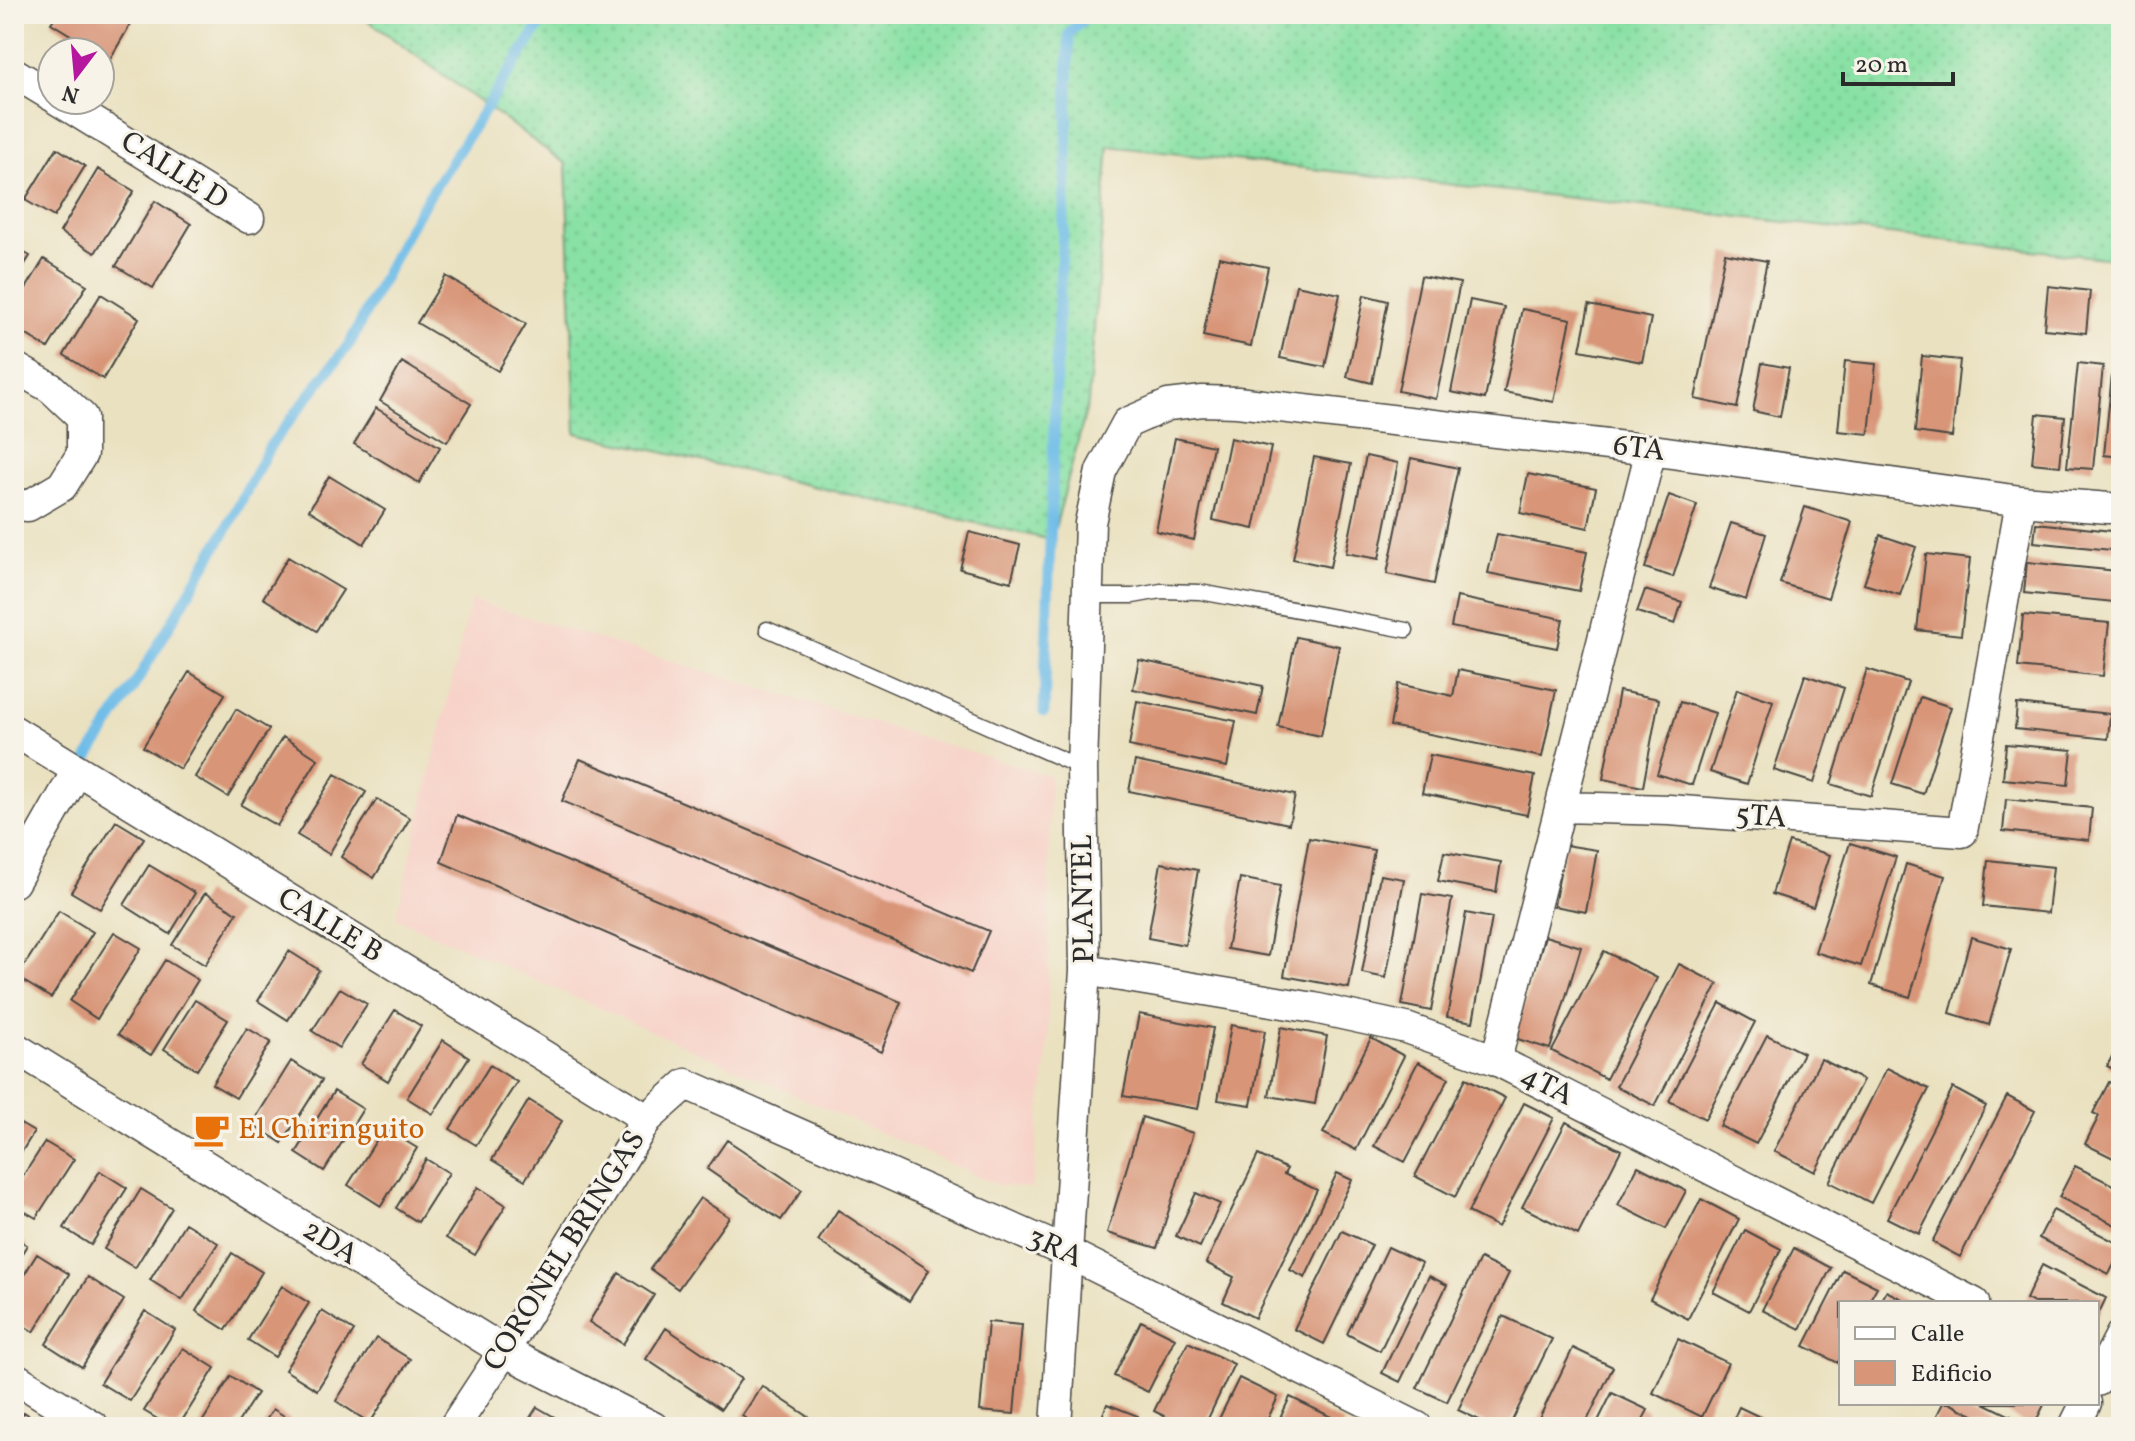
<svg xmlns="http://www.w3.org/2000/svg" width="2135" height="1441" font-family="Vollkorn,serif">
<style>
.built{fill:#f7d1c7}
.grass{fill:url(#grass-dots);stroke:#5a8668;stroke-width:2}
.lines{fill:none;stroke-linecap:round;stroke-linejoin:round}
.stream{stroke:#6dbce8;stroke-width:11}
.building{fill:#d89578}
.lane-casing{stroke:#484641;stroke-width:17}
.street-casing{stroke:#484641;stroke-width:33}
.lane{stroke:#fff;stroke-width:14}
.street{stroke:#fff;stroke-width:30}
.labels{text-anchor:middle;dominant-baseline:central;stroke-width:6;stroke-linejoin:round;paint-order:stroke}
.street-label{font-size:30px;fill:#2b2b2b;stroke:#f7f3e8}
.food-label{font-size:30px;fill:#c56008;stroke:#f7f3e8;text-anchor:start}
</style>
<defs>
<pattern id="grass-dots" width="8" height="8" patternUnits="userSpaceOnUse" patternTransform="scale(2)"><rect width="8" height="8" fill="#89e1a5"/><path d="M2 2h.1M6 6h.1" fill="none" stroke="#76c18e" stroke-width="1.8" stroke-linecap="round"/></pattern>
</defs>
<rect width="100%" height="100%" fill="#f7f3e8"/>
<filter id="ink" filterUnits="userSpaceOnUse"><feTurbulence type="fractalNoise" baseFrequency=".0125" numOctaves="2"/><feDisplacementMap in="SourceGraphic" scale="16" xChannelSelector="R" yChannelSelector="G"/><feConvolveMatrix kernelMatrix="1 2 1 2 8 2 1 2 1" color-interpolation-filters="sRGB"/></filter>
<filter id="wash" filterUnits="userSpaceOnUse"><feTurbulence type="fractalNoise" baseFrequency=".006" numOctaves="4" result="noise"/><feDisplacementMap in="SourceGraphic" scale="32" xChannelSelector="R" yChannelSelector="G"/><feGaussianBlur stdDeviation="1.8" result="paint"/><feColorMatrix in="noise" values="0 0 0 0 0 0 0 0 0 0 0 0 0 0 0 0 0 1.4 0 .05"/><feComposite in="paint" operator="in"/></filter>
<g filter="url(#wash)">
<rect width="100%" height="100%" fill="#eae1c0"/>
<path class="built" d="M 471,600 L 1050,776 L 1048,1047 L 1031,1188 L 998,1185 L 396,918 Z"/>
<path class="grass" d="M 359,14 L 2121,14 L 2121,260 L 1109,146 L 1088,403 L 1052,540 L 576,433 L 566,164 Z"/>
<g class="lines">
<path class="stream" d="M 1044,712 L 1058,320 L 1067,161 L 1069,34 L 1088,14
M 88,758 L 137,681 L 227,528 L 270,446 L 350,343 L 411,224 L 547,14"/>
</g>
<g id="blocks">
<path class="building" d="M 57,14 L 122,14 L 133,20 L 110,59 L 51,23 Z
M 57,148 L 85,166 L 54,217 L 25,200 Z
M 98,169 L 134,191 L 95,253 L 60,232 Z
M 155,201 L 191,224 L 153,288 L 116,266 Z
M 14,247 L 30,256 L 14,281 Z
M 1725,253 L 1767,261 L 1737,408 L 1695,399 Z
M 1219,257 L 1268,267 L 1251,346 L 1203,336 Z
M 44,259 L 87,285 L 48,348 L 14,327 L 14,308 Z
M 446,276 L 526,324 L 498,371 L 417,323 Z
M 1421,276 L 1460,283 L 1436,399 L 1398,391 Z
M 1296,285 L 1340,294 L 1325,367 L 1280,358 Z
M 2048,286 L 2090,291 L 2086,333 L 2044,329 Z
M 101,294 L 139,318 L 103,379 L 64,355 Z
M 1364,295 L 1388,301 L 1372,383 L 1347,377 Z
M 1470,300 L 1504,307 L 1485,399 L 1451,392 Z
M 1589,305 L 1651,318 L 1642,362 L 1580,350 Z
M 1522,309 L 1571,319 L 1554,402 L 1504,392 Z
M 1922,356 L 1960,360 L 1952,437 L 1915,432 Z
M 1845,361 L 1876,364 L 1869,434 L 1838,431 Z
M 402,362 L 471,404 L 447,442 L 380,401 Z
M 1762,363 L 1789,368 L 1780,417 L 1753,411 Z
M 2078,363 L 2103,366 L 2093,469 L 2067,467 Z
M 2112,374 L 2121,375 L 2121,457 L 2104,455 Z
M 376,408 L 440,447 L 419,483 L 354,444 Z
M 2037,414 L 2065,417 L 2060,466 L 2032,463 Z
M 1175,438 L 1213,446 L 1194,540 L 1156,531 Z
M 1230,438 L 1271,447 L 1254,529 L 1213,520 Z
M 1366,456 L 1398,463 L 1379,559 L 1346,553 Z
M 1314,457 L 1351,464 L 1330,567 L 1293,559 Z
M 1411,458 L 1458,468 L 1434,584 L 1387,574 Z
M 1528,474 L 1596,488 L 1588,528 L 1520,513 Z
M 329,476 L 385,510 L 364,544 L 309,510 Z
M 1669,495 L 1697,505 L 1673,577 L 1645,568 Z
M 1805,507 L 1852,522 L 1828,598 L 1780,583 Z
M 1731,523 L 1766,534 L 1746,600 L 1709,588 Z
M 2036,523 L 2121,532 L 2121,551 L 2034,542 Z
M 969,532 L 1020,545 L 1011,582 L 960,569 Z
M 1497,534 L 1587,552 L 1579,591 L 1488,573 Z
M 1880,535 L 1916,547 L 1900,595 L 1864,584 Z
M 1926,554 L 1970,559 L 1961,635 L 1917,630 Z
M 288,557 L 343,590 L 317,631 L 263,598 Z
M 2027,562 L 2117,571 L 2114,602 L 2024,593 Z
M 1645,590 L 1682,602 L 1675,624 L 1637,612 Z
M 14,593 L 22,598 L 14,611 Z
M 1457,597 L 1563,619 L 1557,648 L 1451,627 Z
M 2023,615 L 2109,623 L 2103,676 L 2018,667 Z
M 1296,637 L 1339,646 L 1321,736 L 1278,727 Z
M 1139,660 L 1263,686 L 1257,715 L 1133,689 Z
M 1867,669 L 1908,682 L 1871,796 L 1831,784 Z
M 1458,670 L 1556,690 L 1542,757 L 1390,726 L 1398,684 L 1453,696 Z
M 189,672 L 225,694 L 180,769 L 143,747 Z
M 1805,675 L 1844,688 L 1814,783 L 1774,770 Z
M 1737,689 L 1773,701 L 1747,784 L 1710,772 Z
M 1619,691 L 1659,699 L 1643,787 L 1603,779 Z
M 1920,697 L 1951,707 L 1923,794 L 1892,784 Z
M 1137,701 L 1236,721 L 1227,767 L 1129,746 Z
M 1680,702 L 1715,713 L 1692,785 L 1657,774 Z
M 2017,704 L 2110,714 L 2108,739 L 2015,729 Z
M 236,709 L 269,729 L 228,797 L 195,777 Z
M 283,737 L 318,759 L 277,826 L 241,805 Z
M 2006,744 L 2072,750 L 2068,785 L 2003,779 Z
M 1430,755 L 1535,776 L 1527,815 L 1422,793 Z
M 580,759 L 989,931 L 971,973 L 562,801 Z
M 1135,761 L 1295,795 L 1289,824 L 1129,791 Z
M 335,774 L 366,792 L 329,854 L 297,835 Z
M 377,799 L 410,818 L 374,878 L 341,857 Z
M 2006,799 L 2092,808 L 2089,840 L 2003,831 Z
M 457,815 L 901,1002 L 881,1052 L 441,862 Z
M 116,821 L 144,838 L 100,909 L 71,892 Z
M 1309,838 L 1374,850 L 1349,988 L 1284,976 Z
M 1789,842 L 1830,855 L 1813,907 L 1772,894 Z
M 1850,843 L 1896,857 L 1861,966 L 1815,952 Z
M 1565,845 L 1597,850 L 1586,912 L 1554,906 Z
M 1444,852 L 1501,862 L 1496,892 L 1438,881 Z
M 1988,860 L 2053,867 L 2048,913 L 1983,906 Z
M 1161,863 L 1198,870 L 1185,945 L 1148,938 Z
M 1906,864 L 1945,876 L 1910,997 L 1871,985 Z
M 149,865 L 195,893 L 170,934 L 124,905 Z
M 1380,875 L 1404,879 L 1386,978 L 1362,973 Z
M 1240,878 L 1280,886 L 1268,956 L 1227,949 Z
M 205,893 L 237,913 L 205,965 L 172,945 Z
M 1422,894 L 1452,899 L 1431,1011 L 1402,1005 Z
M 59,911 L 93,932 L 51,998 L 17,977 Z
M 1466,913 L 1492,918 L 1473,1022 L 1447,1017 Z
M 114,932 L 141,948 L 97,1019 L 70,1001 Z
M 1545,936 L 1581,947 L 1550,1049 L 1514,1038 Z
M 1971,937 L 2011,949 L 1989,1025 L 1950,1013 Z
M 289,951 L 319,970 L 288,1020 L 258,1001 Z
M 1604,951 L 1657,978 L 1606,1079 L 1552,1051 Z
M 165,960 L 198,980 L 151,1055 L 118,1034 Z
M 1679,964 L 1718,984 L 1655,1106 L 1616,1086 Z
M 340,988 L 367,1004 L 339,1048 L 312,1031 Z
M 195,1000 L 228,1020 L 197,1070 L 164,1049 Z
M 1720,1003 L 1755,1022 L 1705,1119 L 1669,1101 Z
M 395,1010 L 421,1026 L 388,1081 L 361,1064 Z
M 1139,1014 L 1213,1028 L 1198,1109 L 1123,1096 Z
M 1231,1025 L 1265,1031 L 1251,1105 L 1218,1100 Z
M 1281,1027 L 1327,1036 L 1315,1104 L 1269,1096 Z
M 247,1028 L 271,1042 L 236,1098 L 212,1084 Z
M 1767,1035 L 1803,1053 L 1756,1144 L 1720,1126 Z
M 1371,1038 L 1404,1056 L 1356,1150 L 1323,1133 Z
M 443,1040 L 469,1057 L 433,1114 L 407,1098 Z
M 2118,1045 L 2121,1046 L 2121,1073 L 2107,1066 Z
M 1821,1059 L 1863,1080 L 1815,1172 L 1774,1151 Z
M 291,1061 L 322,1080 L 282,1143 L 252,1124 Z
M 1418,1062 L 1449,1078 L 1405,1162 L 1374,1146 Z
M 490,1065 L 517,1082 L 476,1145 L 450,1129 Z
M 1887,1068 L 1929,1089 L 1871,1203 L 1829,1182 Z
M 1466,1078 L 1505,1098 L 1455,1197 L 1415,1176 Z
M 2109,1082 L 2121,1088 L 2121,1162 L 2085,1144 L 2099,1116 L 2093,1113 Z
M 1953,1088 L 1986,1106 L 1919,1234 L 1887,1218 Z
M 334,1091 L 363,1109 L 324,1171 L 296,1153 Z
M 2007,1096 L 2035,1111 L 1960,1257 L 1932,1242 Z
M 529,1100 L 562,1121 L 525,1180 L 492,1160 Z
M 1524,1103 L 1554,1118 L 1498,1227 L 1468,1212 Z
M 1142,1117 L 1193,1133 L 1157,1248 L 1107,1233 Z
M 14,1120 L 34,1132 L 14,1164 Z
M 1566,1122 L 1621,1150 L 1578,1235 L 1522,1207 Z
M 384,1128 L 417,1148 L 381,1206 L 348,1185 Z
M 727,1140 L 802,1190 L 781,1220 L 707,1169 Z
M 45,1142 L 74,1159 L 36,1218 L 14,1205 L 14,1190 Z
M 1258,1155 L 1287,1169 L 1284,1174 L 1317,1190 L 1255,1318 L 1223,1302 L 1234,1277 L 1206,1263 Z
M 426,1159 L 449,1173 L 418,1222 L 396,1208 Z
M 1638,1166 L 1686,1191 L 1666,1229 L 1618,1205 Z
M 2075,1166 L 2121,1189 L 2121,1228 L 2059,1197 Z
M 100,1171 L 127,1188 L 91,1245 L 64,1228 Z
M 1337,1173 L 1352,1180 L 1305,1278 L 1290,1270 Z
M 478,1187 L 506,1205 L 475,1255 L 446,1238 Z
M 141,1189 L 172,1208 L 135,1268 L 104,1249 Z
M 1196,1193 L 1220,1204 L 1200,1247 L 1176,1236 Z
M 700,1198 L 729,1217 L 678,1289 L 650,1269 Z
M 1701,1199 L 1739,1219 L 1688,1319 L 1650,1299 Z
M 838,1210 L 929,1270 L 909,1301 L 818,1241 Z
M 2053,1210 L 2121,1245 L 2121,1251 L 2109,1274 L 2039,1238 Z
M 185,1223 L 218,1243 L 182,1300 L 150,1280 Z
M 1745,1230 L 1781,1249 L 1749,1311 L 1713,1292 Z
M 1342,1231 L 1372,1245 L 1324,1344 L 1294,1329 Z
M 14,1237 L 27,1245 L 14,1266 Z
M 1388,1247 L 1422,1263 L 1380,1351 L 1347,1334 Z
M 1794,1248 L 1831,1268 L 1800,1329 L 1762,1310 Z
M 232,1253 L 262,1272 L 226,1330 L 196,1311 Z
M 37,1254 L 69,1274 L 34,1332 L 14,1320 L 14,1291 Z
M 1480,1259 L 1509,1273 L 1447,1402 L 1417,1388 Z
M 2042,1265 L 2106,1298 L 2097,1317 L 2097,1303 L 2034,1303 L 2026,1299 Z
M 1843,1270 L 1877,1287 L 1868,1303 L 1841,1303 L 1841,1356 L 1838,1363 L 1804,1346 Z
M 619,1273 L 654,1295 L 623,1344 L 589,1322 Z
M 1429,1276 L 1447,1285 L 1400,1382 L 1382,1373 Z
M 88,1277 L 124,1300 L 82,1367 L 46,1344 Z
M 282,1286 L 309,1303 L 275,1357 L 248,1340 Z
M 1886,1291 L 1910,1303 L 1879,1303 Z
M 145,1311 L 175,1330 L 130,1401 L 100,1383 Z
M 322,1311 L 354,1331 L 317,1390 L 285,1370 Z
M 1503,1316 L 1552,1339 L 1509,1427 L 1494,1427 L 1458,1410 Z
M 1141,1321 L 1175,1338 L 1148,1392 L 1114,1376 Z
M 988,1322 L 1022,1325 L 1014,1414 L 980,1411 Z
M 666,1328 L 741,1379 L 721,1409 L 646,1359 Z
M 376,1338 L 410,1359 L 370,1423 L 336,1401 Z
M 1678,1339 L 1728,1363 L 1702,1417 L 1653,1393 Z
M 1188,1342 L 1234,1364 L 1204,1427 L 1173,1427 L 1176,1422 L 1154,1411 Z
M 183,1348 L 215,1368 L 178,1427 L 171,1427 L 144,1411 Z
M 1573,1348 L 1613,1367 L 1584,1427 L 1535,1427 Z
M 231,1376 L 257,1393 L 235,1427 L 199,1427 Z
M 1239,1378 L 1278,1397 L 1264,1427 L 1215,1427 Z
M 762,1386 L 824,1427 L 759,1427 L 742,1416 Z
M 1612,1393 L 1648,1410 L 1639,1427 L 1595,1427 Z
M 1290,1397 L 1344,1423 L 1342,1427 L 1276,1427 Z
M 1943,1403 L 1949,1403 L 1998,1427 L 1931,1427 Z
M 1984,1403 L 2045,1403 L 2033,1427 Z
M 1107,1404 L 1138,1416 L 1134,1427 L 1098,1427 Z
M 537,1407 L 572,1427 L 524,1427 Z
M 1739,1407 L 1781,1427 L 1730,1427 Z
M 273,1409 L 302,1427 L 262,1427 Z
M 24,1412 L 44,1425 L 43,1427 L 14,1427 Z"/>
</g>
</g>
<g filter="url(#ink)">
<use href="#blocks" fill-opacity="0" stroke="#484641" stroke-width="2"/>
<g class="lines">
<defs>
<path id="lane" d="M 1088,596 L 1133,596 L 1161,591 L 1200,592 L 1406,630
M 767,629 L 1082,768"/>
<path id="street" d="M 14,73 L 52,96
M 58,100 L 249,218
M 14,367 L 51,388 L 82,417 L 82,454 L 62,486 L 28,506 L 14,505
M 14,731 L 647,1119
M 1561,807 L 1669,810 L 1962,832 L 2021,501
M 14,882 L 77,771
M 1085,970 L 1314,1008 L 1406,1028 L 1496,1060 L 1974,1303
M 14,1047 L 504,1351 L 653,1427
M 1496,1060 L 1651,450
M 14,1377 L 94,1427
M 2097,1381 L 2121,1335
M 454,1427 L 504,1351 L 647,1119 L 686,1084 L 1066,1252 L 1417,1427
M 1056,1427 L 1085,970 L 1082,768 L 1090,523 L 1101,471 L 1127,423 L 1168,405 L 1203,401 L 1237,402 L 1651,450 L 2021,501 L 2109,508
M 2074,1427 L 2086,1403"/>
</defs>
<use href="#lane" class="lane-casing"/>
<use href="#street" class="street-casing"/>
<use href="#lane" class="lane"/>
<use href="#street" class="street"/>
</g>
</g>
<defs>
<symbol id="cafe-bare" viewBox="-9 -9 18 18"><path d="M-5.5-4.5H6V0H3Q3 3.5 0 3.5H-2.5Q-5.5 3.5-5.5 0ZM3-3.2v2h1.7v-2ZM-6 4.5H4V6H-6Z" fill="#e8710a" stroke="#f7f3e8" stroke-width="2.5" paint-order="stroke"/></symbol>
</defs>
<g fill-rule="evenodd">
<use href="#cafe-bare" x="186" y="1104" width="51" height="51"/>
</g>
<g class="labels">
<g class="street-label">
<text transform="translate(174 171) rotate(32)">CALLE D</text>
<text transform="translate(1639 449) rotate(7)">6TA</text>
<text transform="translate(1761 817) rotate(4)">5TA</text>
<text transform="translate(1084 899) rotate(-91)">PLANTEL</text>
<text transform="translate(330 926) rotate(31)">CALLE B</text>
<text transform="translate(1547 1086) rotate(27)">4TA</text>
<text transform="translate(330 1243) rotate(32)">2DA</text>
<text transform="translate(1055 1248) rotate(25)">3RA</text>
<text transform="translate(565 1251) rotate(-58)">CORONEL BRINGAS</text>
</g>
<g class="food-label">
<text x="238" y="1130">El Chiringuito</text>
</g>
</g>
<rect width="2135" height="1441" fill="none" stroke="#f7f3e8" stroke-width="48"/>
<rect x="1839" y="1301" width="260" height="104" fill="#f7f3e8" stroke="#a5a39c" stroke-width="2"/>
<rect x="1855" y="1327" width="40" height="12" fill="#ffffff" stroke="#a5a39c" stroke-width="2"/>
<text x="1911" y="1341" font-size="24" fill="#2b2b2b">Calle</text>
<rect x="1855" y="1361" width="40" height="24" fill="#d89578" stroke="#a5a39c" stroke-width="2"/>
<text x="1911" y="1381" font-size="24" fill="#2b2b2b">Edificio</text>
<g transform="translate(76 76) rotate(196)"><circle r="38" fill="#f7f3e8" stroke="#a5a39c" stroke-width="2"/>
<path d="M0-6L14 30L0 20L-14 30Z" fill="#b5179e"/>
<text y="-12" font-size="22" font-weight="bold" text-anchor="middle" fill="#2b2b2b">N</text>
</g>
<path d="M1843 72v12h110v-12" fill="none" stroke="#2b2b2b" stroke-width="4"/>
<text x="1855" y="72" font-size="24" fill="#2b2b2b" stroke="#f7f3e8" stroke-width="6" paint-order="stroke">20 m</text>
</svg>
